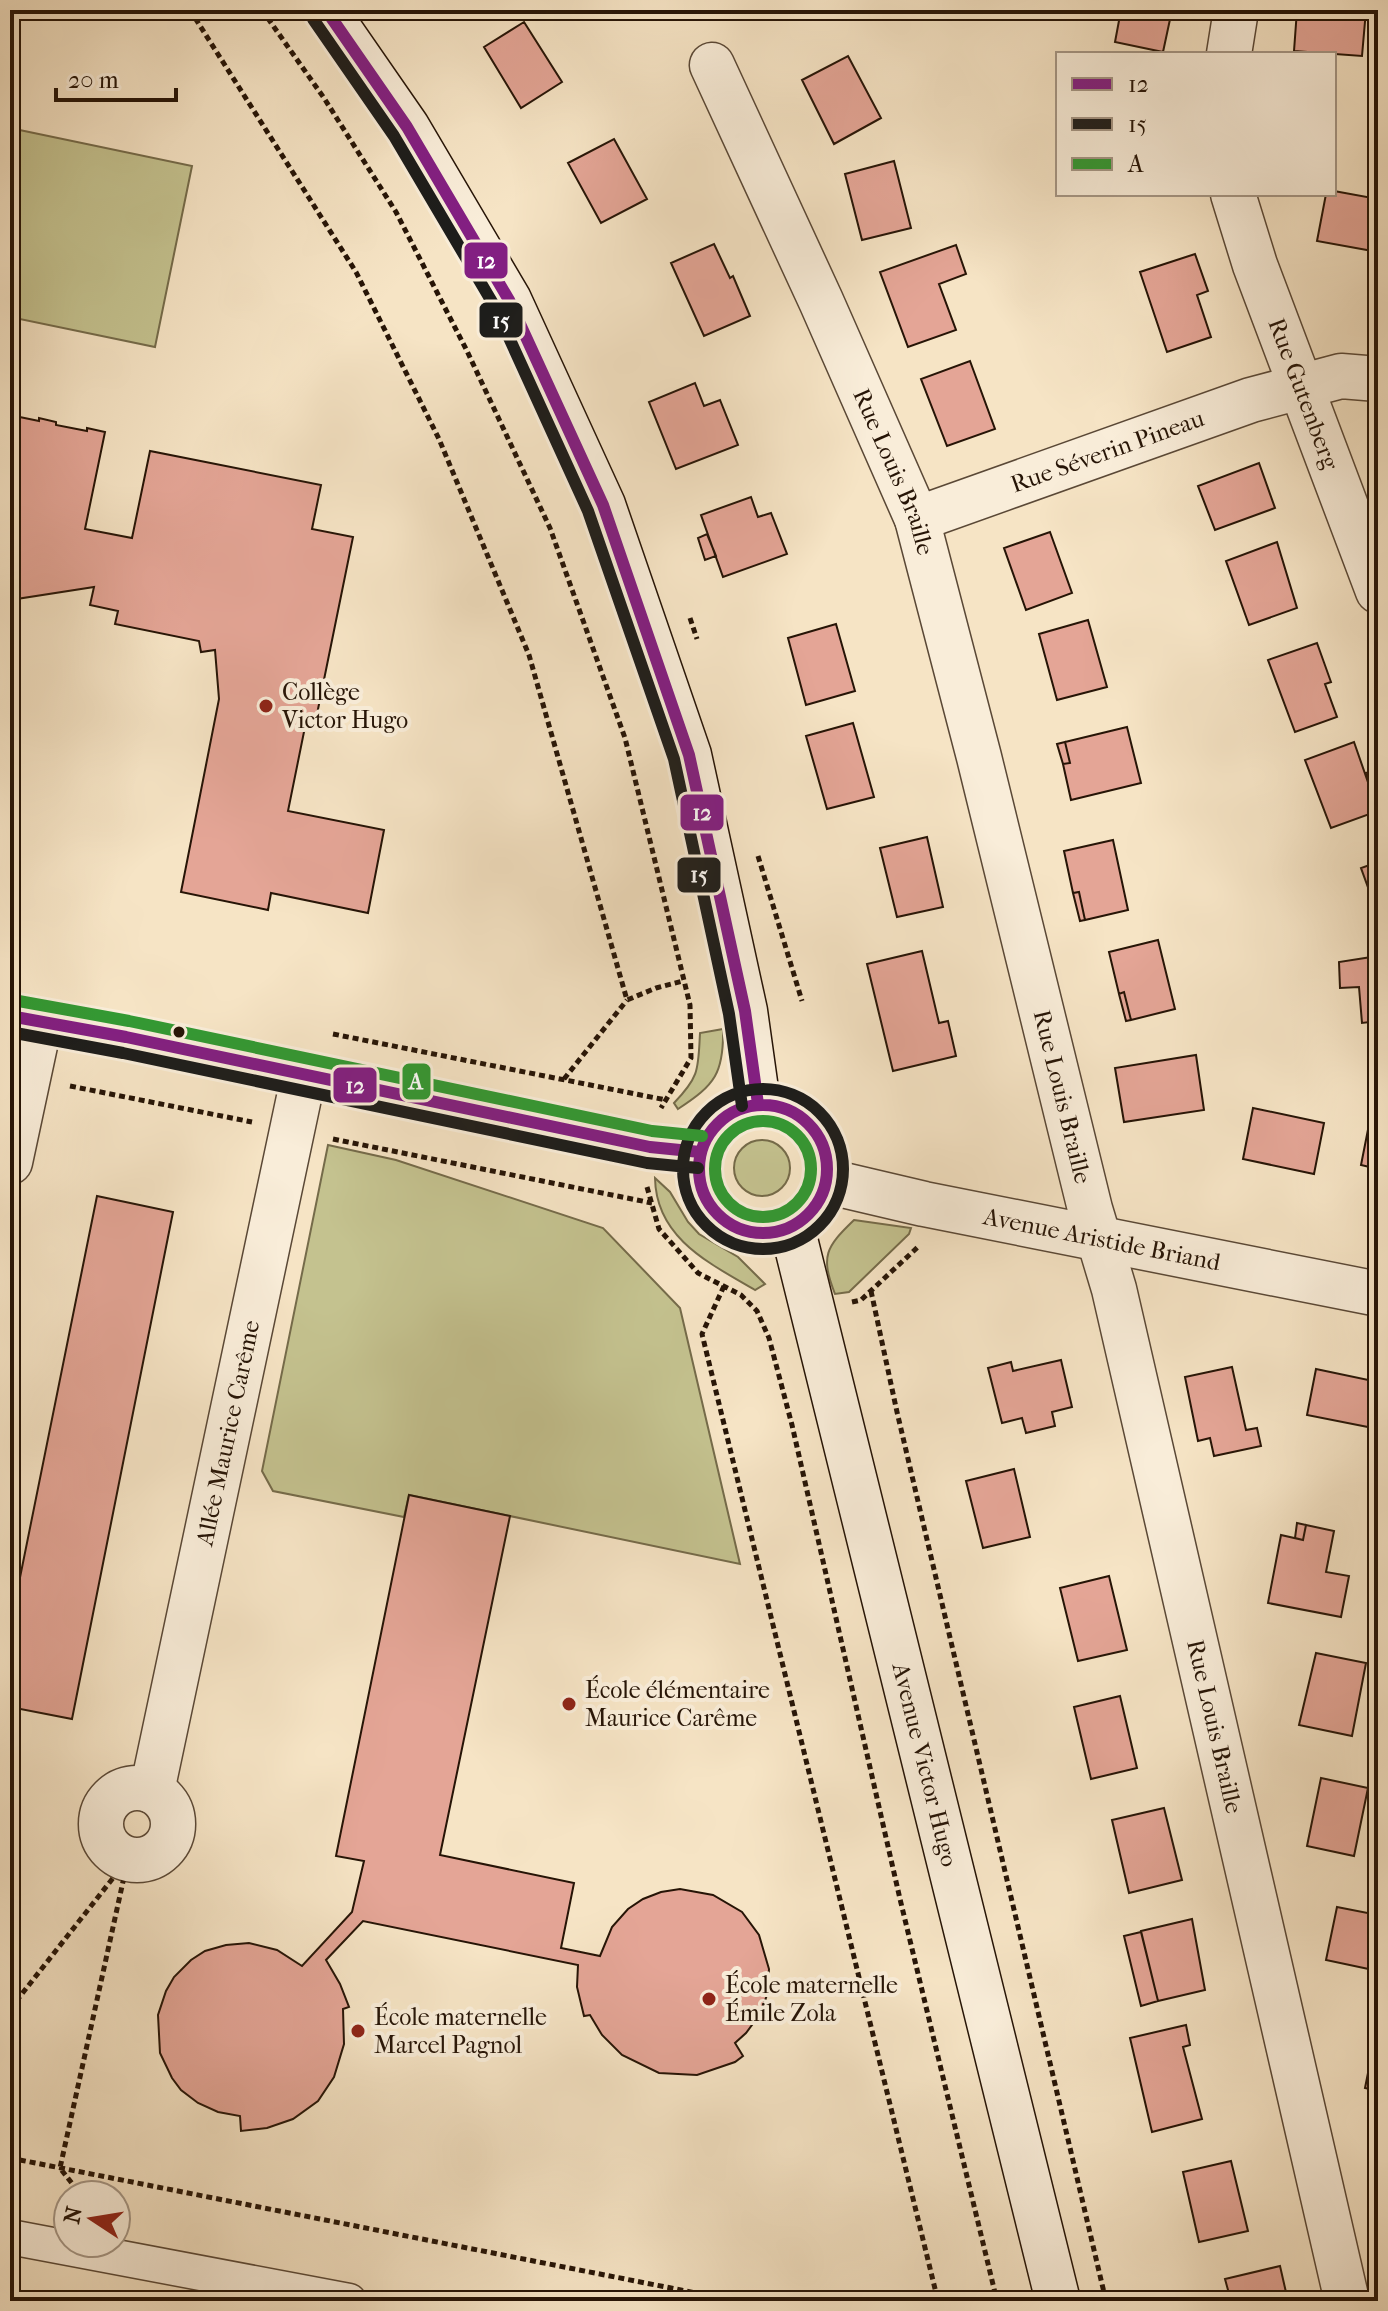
<svg xmlns="http://www.w3.org/2000/svg" width="1388" height="2311" font-family="'IM FELL French Canon',serif">
<style>
.green{fill:#c4c28f;stroke:#756b4a;stroke-width:2}
.building{fill:#e4a596;stroke:#261406;stroke-width:2}
.lines{fill:none;stroke-linecap:round;stroke-linejoin:round}
.pedestrian-casing{stroke:#5a4836;stroke-width:37}
.minor-casing{stroke:#5a4836;stroke-width:47}
.tertiary-casing{stroke:#5a4836;stroke-width:47}
.secondary-casing{stroke:#261406;stroke-width:47}
.path{stroke:#261406;stroke-width:5;stroke-dasharray:6 4;stroke-linecap:butt}
.pedestrian{stroke:#f9edd9;stroke-width:34}
.minor{stroke:#f9edd9;stroke-width:44}
.tertiary{stroke:#f9edd9;stroke-width:44}
.secondary{stroke:#f9edd9;stroke-width:44}
.bus-1-casing{stroke:#f9edd9;stroke-width:18}
.bus-2-casing{stroke:#f9edd9;stroke-width:18}
.bus-3-casing{stroke:#f9edd9;stroke-width:18}
.bus-1{stroke:#831f82;stroke-width:12}
.bus-2{stroke:#1d1d1b;stroke-width:12}
.bus-3{stroke:#393;stroke-width:12}
.poi-dot{fill:#8f2418;stroke:#f9edd9;stroke-width:3}
.bus-dot{fill:#261406;stroke:#f9edd9;stroke-width:3}
.labels{text-anchor:middle;dominant-baseline:central;stroke-width:8;stroke-linejoin:round;paint-order:stroke}
.street-label{font-size:24px;fill:#261406;stroke:#f9edd9}
.poi-label{font-size:24px;fill:#261406;stroke:#f9edd9;text-anchor:start}
.line-badge{stroke:#f9edd9;stroke-width:3}
.badge-label{font-size:22px;text-anchor:middle;font-weight:bold;fill:#fff}
</style>
<rect width="100%" height="100%" fill="#f6e4c5"/>
<filter id="stains"><feTurbulence type="fractalNoise" baseFrequency=".0025" numOctaves="4"/><feColorMatrix values="0 0 0 0 .2 0 0 0 0 .09 0 0 0 0 .02 0 0 0 .5 -.17"/></filter>
<radialGradient id="worn" r=".72"><stop offset=".6" stop-color="#630" stop-opacity="0"/><stop offset="1" stop-color="#630" stop-opacity=".3"/></radialGradient>
<path class="green" d="M 10,128 L 192,166 L 155,347 L 10,317 Z
M 723,1029 C 724,1073 715,1085 678,1109 L 674,1103 C 700,1076 698,1069 700,1033 Z
M734 1168a28 28 0 1 1 56 0a28 28 0 1 1-56 0Z
M 328,1145 L 396,1160 L 603,1228 L 680,1308 L 740,1564 L 409,1495 L 404,1517 L 273,1491 L 262,1471 Z
M 655,1178 L 670,1192 L 688,1222 L 699,1234 L 738,1257 L 765,1284 L 755,1290 C 709,1263 656,1238 655,1178 Z
M 854,1220 L 911,1228 L 909,1234 L 849,1292 L 835,1294 C 820,1256 826,1247 854,1220 Z"/>
<path class="building" d="M 1121,10 L 1172,10 L 1163,52 L 1115,42 Z
M 1297,10 L 1366,10 L 1362,56 L 1294,51 Z
M 524,22 L 562,82 L 521,108 L 484,47 Z
M 848,56 L 881,118 L 834,144 L 802,80 Z
M 614,139 L 647,199 L 601,223 L 568,163 Z
M 894,161 L 911,228 L 862,240 L 845,174 Z
M 1334,191 L 1378,199 L 1378,252 L 1317,241 L 1326,194 L 1334,194 Z
M 714,244 L 730,278 L 733,276 L 750,316 L 704,336 L 671,263 Z
M 956,245 L 966,274 L 939,284 L 956,330 L 908,347 L 880,272 Z
M 1195,254 L 1208,291 L 1197,295 L 1211,337 L 1167,352 L 1140,272 Z
M 970,361 L 995,429 L 947,446 L 921,379 Z
M 695,383 L 704,406 L 720,400 L 738,445 L 676,469 L 649,402 Z
M 10,415 L 39,421 L 39,418 L 56,422 L 56,425 L 87,431 L 87,428 L 105,432 L 85,529 L 132,538 L 150,451 L 321,485 L 312,529 L 353,537 L 316,719 L 307,717 L 288,811 L 384,830 L 368,913 L 271,893 L 268,910 L 181,892 L 219,699 L 215,650 L 201,652 L 199,641 L 115,624 L 118,611 L 90,605 L 94,587 L 10,600 Z
M 1259,463 L 1275,508 L 1215,530 L 1198,486 Z
M 751,497 L 758,517 L 771,513 L 787,554 L 723,577 L 701,515 Z
M 1050,532 L 1072,593 L 1026,610 L 1004,548 Z
M 707,534 L 716,556 L 705,560 L 698,538 Z
M 1277,542 L 1297,608 L 1249,625 L 1226,561 Z
M 1088,620 L 1107,687 L 1057,700 L 1039,634 Z
M 836,624 L 855,691 L 806,705 L 788,638 Z
M 1317,643 L 1331,682 L 1325,684 L 1337,717 L 1295,732 L 1268,660 Z
M 853,723 L 874,797 L 827,809 L 806,736 Z
M 1127,727 L 1141,783 L 1071,800 L 1063,764 L 1070,763 L 1065,742 Z
M 1065,742 L 1070,763 L 1063,764 L 1057,744 Z
M 1354,742 L 1378,811 L 1331,828 L 1305,760 Z
M 1376,769 L 1378,785 L 1371,788 L 1366,773 Z
M 927,837 L 943,907 L 897,917 L 880,848 Z
M 1113,840 L 1128,910 L 1085,920 L 1079,892 L 1073,893 L 1064,851 Z
M 1378,862 L 1378,915 L 1361,868 Z
M 1079,892 L 1085,920 L 1080,921 L 1073,893 Z
M 1158,940 L 1175,1009 L 1131,1020 L 1124,992 L 1119,994 L 1109,952 Z
M 922,951 L 939,1023 L 948,1021 L 956,1056 L 893,1071 L 867,964 Z
M 1378,956 L 1378,1021 L 1362,1023 L 1359,987 L 1340,988 L 1339,962 Z
M 1124,992 L 1131,1020 L 1126,1021 L 1119,994 Z
M 1196,1055 L 1204,1110 L 1124,1122 L 1115,1068 Z
M 1375,1094 L 1378,1095 L 1378,1169 L 1361,1165 Z
M 1253,1108 L 1324,1123 L 1314,1174 L 1243,1159 Z
M 97,1196 L 173,1212 L 72,1719 L 10,1707 L 10,1627 Z
M 1061,1360 L 1072,1407 L 1052,1412 L 1055,1426 L 1026,1433 L 1022,1418 L 1002,1423 L 988,1368 L 1011,1362 L 1013,1371 Z
M 1232,1367 L 1246,1430 L 1257,1428 L 1261,1446 L 1214,1456 L 1210,1438 L 1198,1441 L 1185,1377 Z
M 1316,1369 L 1378,1382 L 1378,1429 L 1307,1415 Z
M 1014,1469 L 1030,1537 L 983,1548 L 966,1481 Z
M 409,1495 L 510,1516 L 440,1855 L 574,1883 L 561,1948 L 600,1956 L 612,1927 L 628,1909 L 643,1899 L 661,1892 L 680,1889 L 713,1895 L 742,1912 L 759,1935 L 769,1969 L 767,1995 L 760,2014 L 746,2033 L 735,2043 L 743,2056 L 735,2062 L 697,2075 L 659,2073 L 622,2055 L 602,2035 L 590,2015 L 584,2016 L 577,1987 L 578,1965 L 363,1921 L 326,1960 L 340,1984 L 349,2007 L 343,2009 L 344,2044 L 334,2077 L 318,2101 L 293,2119 L 267,2128 L 241,2131 L 240,2116 L 218,2112 L 198,2103 L 181,2090 L 172,2078 L 160,2053 L 158,2015 L 166,1991 L 174,1977 L 191,1960 L 205,1951 L 226,1945 L 249,1943 L 277,1950 L 302,1966 L 352,1912 L 364,1861 L 336,1856 Z
M 1297,1523 L 1306,1525 L 1303,1540 L 1295,1538 Z
M 1306,1525 L 1334,1531 L 1326,1572 L 1349,1576 L 1341,1617 L 1268,1603 L 1281,1535 L 1303,1540 Z
M 1109,1576 L 1127,1650 L 1078,1661 L 1060,1588 Z
M 1316,1653 L 1366,1663 L 1352,1736 L 1299,1725 Z
M 1120,1696 L 1137,1768 L 1091,1779 L 1074,1707 Z
M 1321,1778 L 1368,1788 L 1354,1856 L 1307,1846 Z
M 1164,1808 L 1182,1880 L 1129,1893 L 1112,1820 Z
M 1337,1907 L 1378,1915 L 1378,1971 L 1326,1960 Z
M 1192,1919 L 1205,1990 L 1158,2001 L 1141,1931 Z
M 1141,1932 L 1158,2001 L 1141,2006 L 1124,1936 Z
M 1186,2025 L 1190,2045 L 1183,2047 L 1202,2119 L 1152,2132 L 1130,2038 Z
M 1374,2043 L 1378,2044 L 1378,2091 L 1365,2088 Z
M 1231,2161 L 1248,2231 L 1199,2242 L 1183,2172 Z
M 1280,2266 L 1288,2301 L 1231,2301 L 1225,2279 Z"/>
<g class="lines">
<defs>
<path id="pedestrian" d="M 10,2237 L 349,2301"/>
<g id="minor">
<path d="M 1229,54 L 1236,10"/>
<path id="s1" d="M 712,65 L 821,301 L 917,519 L 979,757 L 1090,1209 L 1114,1289 L 1347,2301"/>
<path id="s2" d="M 1233,194 L 1255,265 L 1378,591"/>
<path id="s3" d="M 917,519 L 1251,400 L 1341,376 L 1378,379"/>
<path d="M 10,1162 L 40,1022"/>
<path id="s4" d="M 826,1181 L 924,1204 L 1378,1294"/>
<circle cx="137" cy="1824" r="36"/>
<path id="s5" d="M 152,1791 L 304,1074"/>
</g>
<path id="tertiary" d="M 10,1016 L 126,1037 L 650,1147 L 700,1152"/>
<g id="secondary">
<path d="M 326,10 L 407,127 L 509,300 L 603,505 L 689,755 L 745,1011 L 758,1104"/>
<circle cx="763" cy="1169" r="64"/>
<path id="s6" d="M 792,1227 L 1058,2301"/>
</g>
</defs>
<use href="#pedestrian" class="pedestrian-casing"/>
<use href="#minor" class="minor-casing"/>
<use href="#tertiary" class="tertiary-casing"/>
<use href="#secondary" class="secondary-casing"/>
<path class="path" d="M 190,10 L 356,272 L 439,439 L 529,655 L 627,1000 L 656,988 L 683,981
M 262,10 L 324,98 L 396,212 L 467,351 L 550,528 L 625,738 L 690,1005 L 691,1058 L 661,1108
M 690,618 L 697,639
M 758,856 L 802,1001
M 333,1034 L 666,1100
M 564,1079 L 627,1000
M 70,1086 L 252,1122
M 333,1139 L 652,1203
M 647,1187 L 659,1229 L 698,1273 L 741,1295 L 757,1311 L 769,1338 L 792,1425 L 900,1899 L 997,2301
M 724,1286 L 702,1334 L 938,2301
M 871,1291 L 897,1412 L 1106,2301
M 852,1302 L 861,1300 L 920,1245
M 10,2009 L 128,1859 L 60,2168 L 81,2195
M 10,2158 L 737,2301"/>
<use href="#pedestrian" class="pedestrian"/>
<use href="#minor" class="minor"/>
<use href="#tertiary" class="tertiary"/>
<use href="#secondary" class="secondary"/>
<defs>
<path id="bus-1" d="M 326,10 L 407,127 L 509,300 L 603,505 L 689,755 L 745,1011 L 758,1104
M 10,1016 L 126,1037 L 650,1147 L 700,1152
M699 1169a64 64 0 1 1 128 0a64 64 0 1 1-128 0Z"/>
<path id="bus-2" d="M 313,19 L 394,136 L 495,307 L 588,511 L 674,759 L 729,1014 L 742,1106
M 10,1032 L 123,1053 L 647,1163 L 698,1168
M683 1169a80 80 0 1 1 160 0a80 80 0 1 1-160 0Z"/>
<path id="bus-3" d="M 13,1000 L 129,1021 L 652,1131 L 702,1136
M715 1169a48 48 0 1 1 96 0a48 48 0 1 1-96 0Z"/>
</defs>
<use href="#bus-1" class="bus-1-casing"/>
<use href="#bus-2" class="bus-2-casing"/>
<use href="#bus-3" class="bus-3-casing"/>
<use href="#bus-1" class="bus-1"/>
<use href="#bus-2" class="bus-2"/>
<use href="#bus-3" class="bus-3"/>
</g>
<g class="poi-dot">
<circle cx="266" cy="706" r="8"/>
<circle cx="569" cy="1704" r="8"/>
<circle cx="709" cy="1999" r="8"/>
<circle cx="358" cy="2031" r="8"/>
</g>
<circle class="bus-dot" cx="179" cy="1032" r="7"/>
<g class="labels">
<g class="street-label">
<text stroke="none"><textPath href="#s2" startOffset="212">Rue Gutenberg</textPath></text>
<text stroke="none"><textPath href="#s3" startOffset="202">Rue Séverin Pineau</textPath></text>
<text stroke="none"><textPath href="#s1" startOffset="446">Rue Louis Braille</textPath></text>
<text stroke="none"><textPath href="#s1" startOffset="1094">Rue Louis Braille</textPath></text>
<text stroke="none"><textPath href="#s4" startOffset="282">Avenue Aristide Briand</textPath></text>
<text stroke="none"><textPath href="#s5" startOffset="366">Allée Maurice Carême</textPath></text>
<text stroke="none"><textPath href="#s1" startOffset="1742">Rue Louis Braille</textPath></text>
<text stroke="none"><textPath href="#s6" startOffset="554">Avenue Victor Hugo</textPath></text>
</g>
<g class="poi-label">
<text x="282" y="692">Collège<tspan x="282" dy="28">Victor Hugo</tspan></text>
<text x="585" y="1690">École élémentaire<tspan x="585" dy="28">Maurice Carême</tspan></text>
<text x="725" y="1985">École maternelle<tspan x="725" dy="28">Émile Zola</tspan></text>
<text x="374" y="2017">École maternelle<tspan x="374" dy="28">Marcel Pagnol</tspan></text>
</g>
</g>
<g class="line-badge">
<rect x="463" y="241" width="46" height="39" rx="8" fill="#831f82"/>
<rect x="478" y="301" width="46" height="38" rx="8" fill="#1d1d1b"/>
<rect x="679" y="793" width="46" height="39" rx="8" fill="#831f82"/>
<rect x="676" y="856" width="46" height="38" rx="8" fill="#1d1d1b"/>
<rect x="401" y="1062" width="31" height="39" rx="8" fill="#393"/>
<rect x="332" y="1066" width="46" height="38" rx="8" fill="#831f82"/>
</g>
<g class="badge-label">
<text x="486" y="268">12</text>
<text x="501" y="328">15</text>
<text x="702" y="820">12</text>
<text x="699" y="882">15</text>
<text x="416" y="1089">A</text>
<text x="355" y="1093">12</text>
</g>
<rect width="1388" height="2311" fill="none" stroke="#f6e4c5" stroke-width="40"/>
<rect x="12" y="12" width="1364" height="2287" fill="none" stroke="#261406" stroke-width="4"/>
<rect x="20" y="20" width="1348" height="2271" fill="none" stroke="#261406" stroke-width="2"/>
<rect x="1056" y="52" width="280" height="144" fill="#f9edd9" stroke="#a59685" stroke-width="2"/>
<rect x="1072" y="78" width="40" height="12" fill="#831f82" stroke="#a59685" stroke-width="2"/>
<text x="1128" y="92" font-size="24" fill="#261406">12</text>
<rect x="1072" y="118" width="40" height="12" fill="#1d1d1b" stroke="#a59685" stroke-width="2"/>
<text x="1128" y="132" font-size="24" fill="#261406">15</text>
<rect x="1072" y="158" width="40" height="12" fill="#339933" stroke="#a59685" stroke-width="2"/>
<text x="1128" y="172" font-size="24" fill="#261406">A</text>
<g transform="translate(92 2219) rotate(282)"><circle r="38" fill="#f9edd9" stroke="#a59685" stroke-width="2"/>
<path d="M0-6L14 30L0 20L-14 30Z" fill="#8f2418"/>
<text y="-12" font-size="22" font-weight="bold" text-anchor="middle" fill="#261406">N</text>
</g>
<path d="M56 88v12h120v-12" fill="none" stroke="#261406" stroke-width="4"/>
<text x="68" y="88" font-size="24" fill="#261406" stroke="#f9edd9" stroke-width="6" paint-order="stroke">20 m</text>
<rect width="100%" height="100%" filter="url(#stains)"/>
<rect width="100%" height="100%" fill="url(#worn)"/>
</svg>
